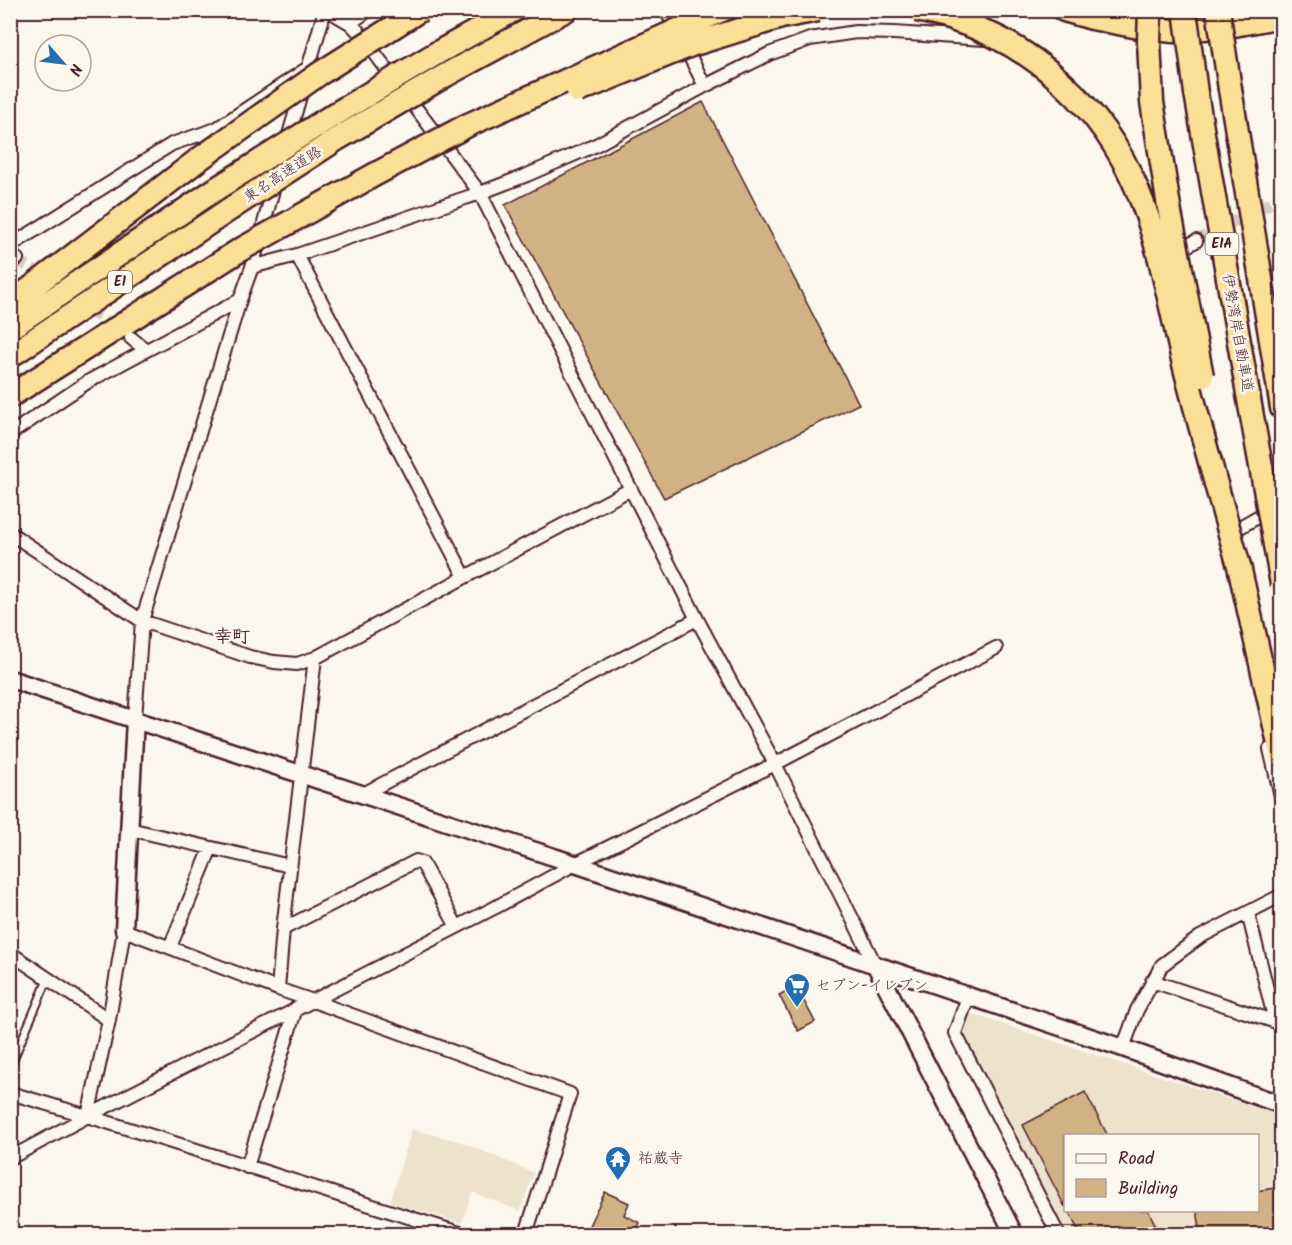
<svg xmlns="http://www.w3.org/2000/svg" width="1292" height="1245" font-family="Kalam,'Klee One',sans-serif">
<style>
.built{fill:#eee2cd;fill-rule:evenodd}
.building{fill:#d0b284;stroke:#4a1f2b;stroke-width:1.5}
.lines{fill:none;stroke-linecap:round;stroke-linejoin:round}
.street-tunnel{stroke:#d8ccc5;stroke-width:12;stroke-dasharray:12 6;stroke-linecap:butt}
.lane-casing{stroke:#4a1f2b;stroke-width:10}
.street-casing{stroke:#4a1f2b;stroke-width:16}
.secondary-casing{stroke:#4a1f2b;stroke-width:21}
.highway-casing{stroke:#4a1f2b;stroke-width:27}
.lane{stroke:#fbf7ec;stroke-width:6}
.street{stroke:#fbf7ec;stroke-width:12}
.secondary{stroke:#fbf7ec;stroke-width:16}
.highway{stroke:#fbdf96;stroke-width:22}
.highway-bridge-casing{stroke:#4a1f2b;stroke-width:27;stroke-linecap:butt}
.highway-bridge{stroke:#fbdf96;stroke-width:22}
.labels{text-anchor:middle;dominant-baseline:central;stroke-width:5;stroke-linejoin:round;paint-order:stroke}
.shield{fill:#fbf7ec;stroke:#7f6065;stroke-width:1.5}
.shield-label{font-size:14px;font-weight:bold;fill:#4a1f2b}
.street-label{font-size:15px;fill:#4a1f2b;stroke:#fbf7ec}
.poi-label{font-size:15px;fill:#4a1f2b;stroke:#fbf7ec;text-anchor:start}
.quarter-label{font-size:18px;font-weight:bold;fill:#4a1f2b;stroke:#fbf7ec}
</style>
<rect width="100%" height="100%" fill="#fbf7ec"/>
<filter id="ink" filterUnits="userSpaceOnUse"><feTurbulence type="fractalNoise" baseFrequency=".0167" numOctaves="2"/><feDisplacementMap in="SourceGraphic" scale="12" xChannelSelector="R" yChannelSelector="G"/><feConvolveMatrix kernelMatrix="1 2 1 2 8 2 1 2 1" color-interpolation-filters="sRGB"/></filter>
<g filter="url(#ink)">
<path class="built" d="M 972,1014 L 1281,1116 L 1281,1234 L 1067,1234 L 961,1032 L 967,1015 ZM 1066,1136 L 1258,1136 L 1258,1210 L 1066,1210 Z
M 412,1129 L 462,1142 L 534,1173 L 520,1211 L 472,1192 L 462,1223 L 390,1202 Z"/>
<path class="building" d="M 703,102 L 859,404 L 664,498 L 505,205 Z
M 796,986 L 815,1022 L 798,1031 L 779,995 Z
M 1085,1092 L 1108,1136 L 1065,1136 L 1065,1207 L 1023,1125 Z
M 1281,1187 L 1281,1234 L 1201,1234 L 1197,1210 L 1257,1210 L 1257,1191 Z
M 605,1192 L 629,1203 L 624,1215 L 640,1223 L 634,1234 L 585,1234 Z
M 1068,1210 L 1148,1210 L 1160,1234 L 1080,1234 Z"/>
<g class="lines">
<path class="street-tunnel" d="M 1196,241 L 1282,197
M 17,259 L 46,279
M 60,289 L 120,331"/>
<defs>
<path id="lane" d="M 10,1067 L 48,979"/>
<path id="street" d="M 328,10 L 350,23 L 358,31 L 480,193 L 697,619 L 775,764 L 876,966
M 666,10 L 705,86
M 350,23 L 369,10
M 286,145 L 325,10
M 10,246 L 172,144 L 216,129 L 308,68
M 1174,253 L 1196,241
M 10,254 L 17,259
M 297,255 L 465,577
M 252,267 L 297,255 L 480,193 L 527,175 L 594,146 L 705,86 L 769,54 L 810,39 L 856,32 L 894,33 L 984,39
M 131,338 L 146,350
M 10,434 L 89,381 L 240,300
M 10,533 L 142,621 L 250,657 L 274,662 L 297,664 L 315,658 L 465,577 L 631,489
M 1226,535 L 1282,503
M 135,719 L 142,621 L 240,300 L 252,267 L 276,179
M 1270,749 L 1282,801
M 363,794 L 697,619
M 129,829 L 290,866
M 1248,913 L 1275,1021
M 283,929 L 416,861 L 422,863 L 457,927
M 170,947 L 211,848
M 10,953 L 109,1020
M 1152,981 L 1282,1024
M 278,989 L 283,929 L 315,658
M 968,997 L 955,1033 L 1058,1234
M 1123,1048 L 1137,1010 L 1162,965 L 1200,937 L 1282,895
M 10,1093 C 162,1137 312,1188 463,1234
M 88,1116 L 109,1020 L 124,930 L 278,989 L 313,1001 L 570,1094 L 526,1234
M 10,1158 L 88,1116 L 496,907 L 575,864 L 775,764 L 996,648
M 247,1167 L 296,1008"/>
<path id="secondary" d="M 10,679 L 575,864 L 1123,1048 L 1282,1105
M 124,930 L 135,719
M 876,966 L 1014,1234"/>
<path id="highway" d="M 1064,10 L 1092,18 L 1144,28 L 1174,31 L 1234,25 L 1282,16
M 437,53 L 514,10
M 446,75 L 566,10
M 1230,89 L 1282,408
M 1196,93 L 1248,394
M 10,304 L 198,160
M 10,328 L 219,187
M 10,356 L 230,209
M 10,396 L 240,250
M 1239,566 L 1282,757"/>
</defs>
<use href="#lane" class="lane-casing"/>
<use href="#street" class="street-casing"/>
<use href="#secondary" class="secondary-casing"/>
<use href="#highway" class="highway-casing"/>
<use href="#lane" class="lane"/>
<use href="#street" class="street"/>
<use href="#secondary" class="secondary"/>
<use href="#highway" class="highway"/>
<defs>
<path id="highway-bridge" d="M 917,10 C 929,13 941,15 952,19 C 1035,45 1103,108 1137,189 C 1160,243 1170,307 1184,364 C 1201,432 1220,499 1239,566
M 1150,10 L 1149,41 L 1152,102 L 1170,213 L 1202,376
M 1185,10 L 1196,93
M 1218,10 L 1230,89
M 578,91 L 691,45 L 781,17 L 818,10
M 198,160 L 319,74 L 420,10
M 219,187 L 327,119 L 437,53
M 230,209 L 337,139 L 446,75
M 240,250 L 374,175 L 468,125 L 722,10
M 1248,394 L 1282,584"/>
</defs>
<use href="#highway-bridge" class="highway-bridge-casing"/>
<use href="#highway-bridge" class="highway-bridge"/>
</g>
</g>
<defs>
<symbol id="supermarket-pin" viewBox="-11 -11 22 30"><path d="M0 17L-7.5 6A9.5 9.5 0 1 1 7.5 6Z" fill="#1f6fb2" stroke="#fbf7ec"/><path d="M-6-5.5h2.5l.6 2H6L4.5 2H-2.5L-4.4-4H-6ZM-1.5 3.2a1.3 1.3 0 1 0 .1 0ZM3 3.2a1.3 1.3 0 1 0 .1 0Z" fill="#fff"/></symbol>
<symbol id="temple-pin" viewBox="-11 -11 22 30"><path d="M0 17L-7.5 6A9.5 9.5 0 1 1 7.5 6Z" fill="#1f6fb2" stroke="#fbf7ec"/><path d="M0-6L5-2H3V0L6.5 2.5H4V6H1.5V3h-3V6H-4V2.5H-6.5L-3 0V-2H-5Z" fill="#fff"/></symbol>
</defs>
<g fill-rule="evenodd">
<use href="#supermarket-pin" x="782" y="971" width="30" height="40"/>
<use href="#temple-pin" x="603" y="1144" width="30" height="40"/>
</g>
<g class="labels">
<g class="shield">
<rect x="1205.5" y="233" width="33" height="22" rx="4.5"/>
<rect x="108" y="271" width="24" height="22" rx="4.5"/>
</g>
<g class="shield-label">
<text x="1222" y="244">E1A</text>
<text x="120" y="282">E1</text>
</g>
<g class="street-label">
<text transform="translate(283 175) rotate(-33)">東名高速道路</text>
<text transform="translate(1237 333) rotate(80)">伊勢湾岸自動車道</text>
</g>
<g class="poi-label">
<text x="816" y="986">セブン-イレブン</text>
<text x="638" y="1159">祐蔵寺</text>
</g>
<g class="quarter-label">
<text x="232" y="637">幸町</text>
</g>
</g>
<rect width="1292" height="1245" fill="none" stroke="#fbf7ec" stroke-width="36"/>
<rect x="18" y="18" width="1256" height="1209" fill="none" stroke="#4a1f2b" stroke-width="2" filter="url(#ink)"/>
<rect x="1064" y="1134" width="195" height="78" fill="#fbf7ec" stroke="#b4a19f" stroke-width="1.5"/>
<rect x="1076" y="1154" width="30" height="9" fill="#fbf7ec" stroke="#b4a19f" stroke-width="1.5"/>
<text x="1118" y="1164" font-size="18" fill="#4a1f2b">Road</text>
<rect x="1076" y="1179" width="30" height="18" fill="#d0b284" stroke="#b4a19f" stroke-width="1.5"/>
<text x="1118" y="1194" font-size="18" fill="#4a1f2b">Building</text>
<g transform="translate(63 63) rotate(118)"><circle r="28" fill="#fbf7ec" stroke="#b4a19f" stroke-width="1.5"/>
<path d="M0-4.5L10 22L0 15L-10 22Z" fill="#1f6fb2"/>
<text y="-9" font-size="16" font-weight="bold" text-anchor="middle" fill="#4a1f2b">N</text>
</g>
</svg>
